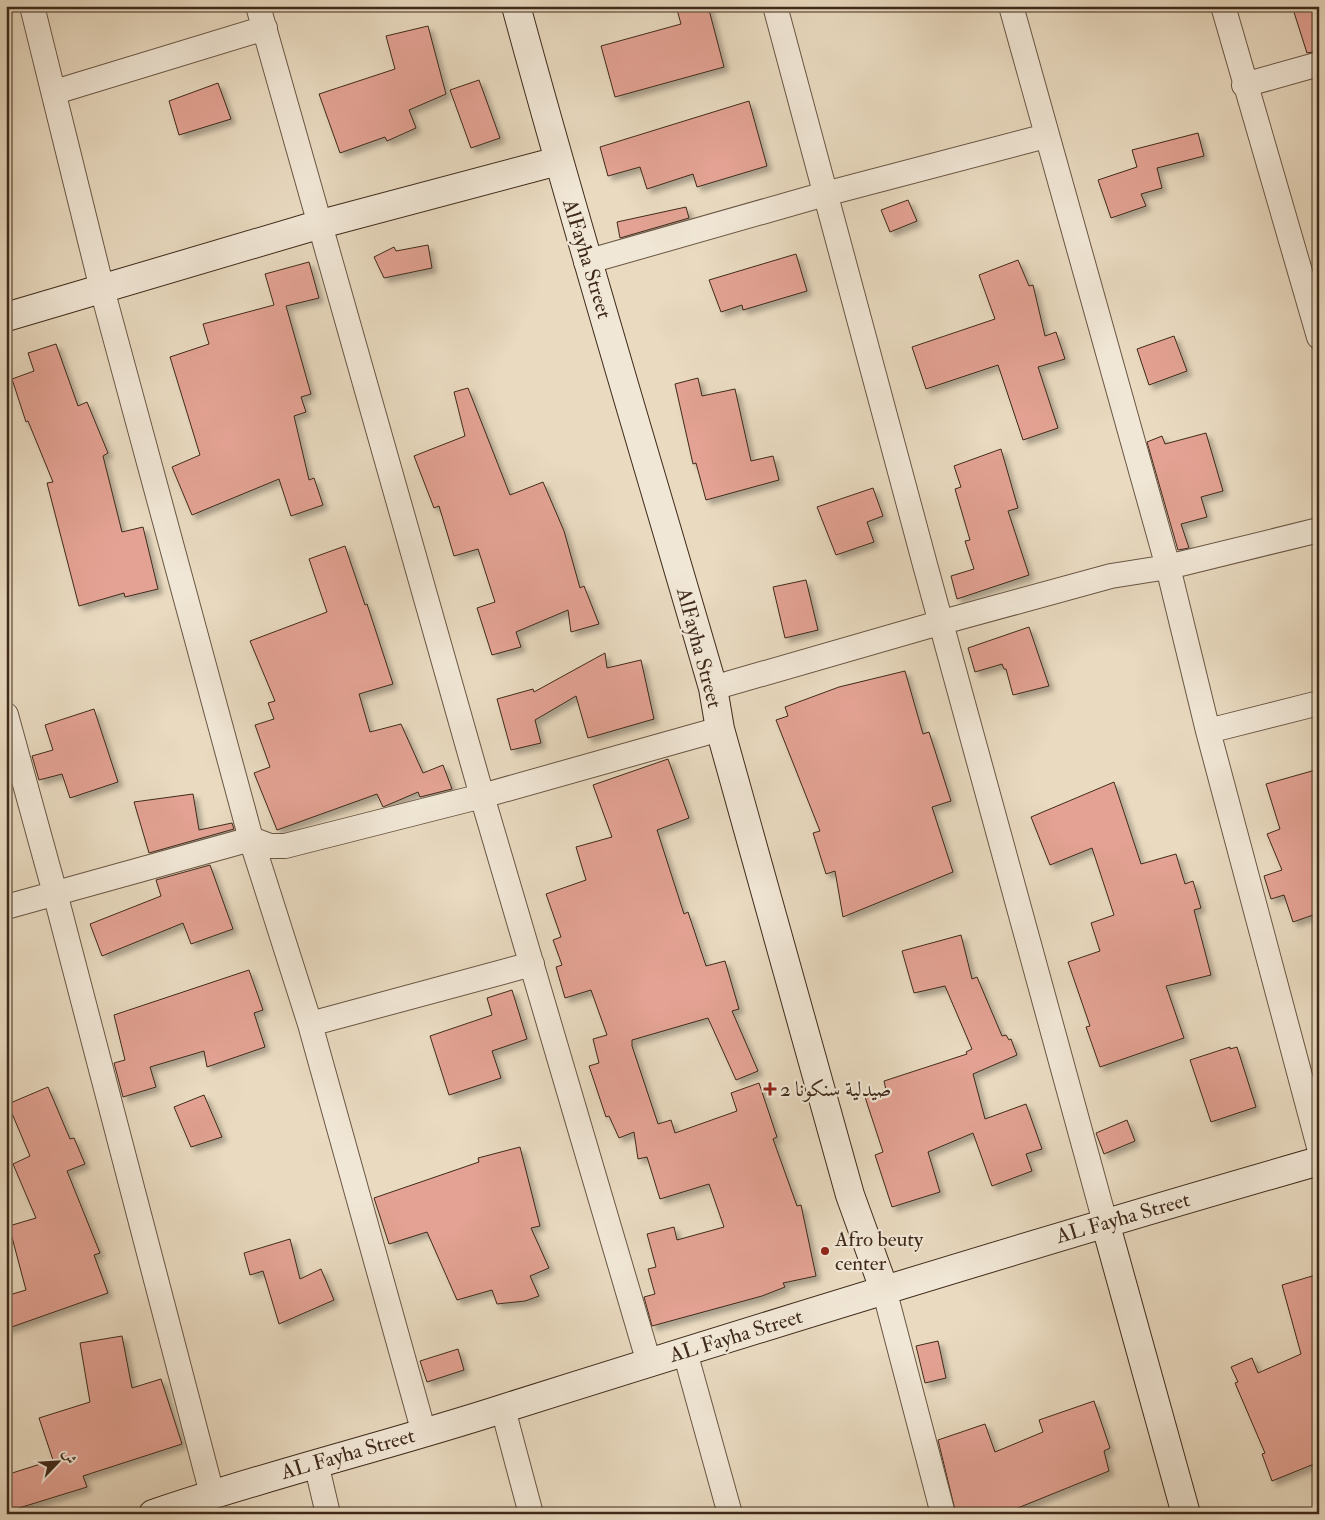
<svg xmlns="http://www.w3.org/2000/svg" width="1325" height="1520" font-family="'IM FELL Double Pica',Amiri,serif">
<style>
.building{fill:#e3a293;stroke:#3f2a1a;filter:url(#shadow)}
.lines{fill:none;stroke-linecap:round;stroke-linejoin:round}
.street-casing{stroke:#6a5644;stroke-width:26}
.secondary-casing{stroke:#3f2a1a;stroke-width:30}
.street{stroke:#f1e7d6;stroke-width:24}
.secondary{stroke:#f1e7d6;stroke-width:28}
.poi-dot{fill:#8f2418;stroke:#f1e7d6;stroke-width:2}
.labels{text-anchor:middle;dominant-baseline:central;stroke-width:4.5;stroke-linejoin:round;paint-order:stroke}
.street-label{font-size:21px;fill:#3f2a1a;stroke:#f1e7d6}
.poi-label{font-size:21px;fill:#3f2a1a;stroke:#f1e7d6;text-anchor:start}
</style>
<defs>
<filter id="shadow"><feDropShadow dx="4.5" dy="4.5" stdDeviation="2.5" flood-color="#0004"/></filter>
</defs>
<rect width="100%" height="100%" fill="#e9dac0"/>
<filter id="stains"><feTurbulence type="fractalNoise" baseFrequency=".004" numOctaves="4"/><feColorMatrix values="0 0 0 0 .2 0 0 0 0 .09 0 0 0 0 .02 0 0 0 .5 -.17"/></filter>
<radialGradient id="worn" r=".72"><stop offset=".6" stop-color="#630" stop-opacity="0"/><stop offset="1" stop-color="#630" stop-opacity=".3"/></radialGradient>
<path class="building" d="M 676,6 L 708,6 L 724,67 L 615,97 L 601,46 L 681,24 Z
M 1292,6 L 1319,6 L 1319,51 L 1307,53 Z
M 428,26 L 446,94 L 409,110 L 416,128 L 387,141 L 385,137 L 340,153 L 319,94 L 395,69 L 386,36 Z
M 479,80 L 500,138 L 471,148 L 450,90 Z
M 218,83 L 231,119 L 179,135 L 169,101 Z
M 749,101 L 767,166 L 697,187 L 693,174 L 647,189 L 640,167 L 608,176 L 600,147 Z
M 1198,133 L 1204,156 L 1157,168 L 1162,188 L 1141,194 L 1146,206 L 1111,218 L 1098,180 L 1137,167 L 1132,150 Z
M 908,200 L 917,221 L 890,232 L 881,210 Z
M 686,207 L 689,218 L 620,238 L 617,222 Z
M 428,245 L 432,268 L 384,278 L 374,257 L 394,247 L 396,251 Z
M 796,254 L 807,291 L 743,310 L 742,305 L 721,312 L 709,280 Z
M 1018,260 L 1029,286 L 1033,285 L 1045,336 L 1056,332 L 1065,359 L 1038,367 L 1058,428 L 1023,440 L 998,365 L 926,389 L 912,347 L 995,319 L 979,275 Z
M 309,262 L 319,298 L 286,306 L 311,394 L 301,397 L 306,412 L 294,416 L 309,480 L 314,478 L 323,505 L 291,516 L 279,479 L 192,515 L 172,467 L 200,455 L 170,357 L 209,344 L 203,324 L 274,305 L 265,274 Z
M 1174,336 L 1187,371 L 1149,385 L 1137,349 Z
M 56,344 L 78,406 L 87,402 L 108,453 L 103,456 L 122,532 L 143,527 L 158,589 L 125,597 L 124,593 L 79,606 L 47,483 L 53,482 L 28,421 L 26,422 L 12,379 L 34,371 L 28,353 Z
M 698,378 L 702,396 L 735,389 L 751,461 L 773,456 L 779,480 L 706,500 L 696,463 L 693,464 L 675,384 Z
M 468,388 L 510,495 L 543,482 L 564,531 L 580,588 L 584,586 L 599,624 L 571,632 L 568,610 L 516,632 L 521,647 L 492,655 L 477,608 L 495,602 L 478,549 L 454,556 L 439,506 L 434,508 L 414,456 L 465,436 L 454,392 Z
M 1206,433 L 1223,491 L 1201,497 L 1207,517 L 1181,524 L 1189,548 L 1178,550 L 1147,442 L 1162,436 L 1165,444 Z
M 1001,449 L 1018,508 L 1008,511 L 1029,575 L 957,599 L 951,576 L 974,569 L 965,541 L 970,540 L 955,489 L 961,487 L 954,466 Z
M 873,488 L 883,516 L 867,522 L 874,542 L 836,555 L 817,507 Z
M 345,546 L 365,605 L 367,604 L 393,684 L 359,694 L 370,732 L 401,724 L 423,773 L 443,765 L 452,789 L 420,797 L 418,792 L 383,807 L 377,794 L 277,830 L 254,773 L 270,767 L 255,725 L 274,719 L 268,703 L 275,701 L 250,641 L 327,612 L 309,559 Z
M 806,580 L 818,630 L 785,638 L 773,587 Z
M 1029,627 L 1049,686 L 1013,695 L 1006,669 L 1004,669 L 1002,664 L 975,672 L 968,648 Z
M 605,653 L 607,668 L 641,660 L 654,719 L 588,738 L 576,696 L 535,720 L 541,743 L 511,750 L 497,699 L 533,689 L 534,692 Z
M 905,671 L 923,734 L 929,732 L 951,801 L 932,807 L 953,872 L 843,917 L 835,871 L 826,874 L 813,833 L 820,831 L 776,720 L 788,716 L 785,707 L 839,687 Z
M 94,709 L 118,782 L 70,798 L 62,774 L 39,780 L 32,756 L 53,750 L 45,725 Z
M 668,759 L 689,818 L 657,830 L 684,914 L 688,912 L 706,966 L 725,961 L 739,1009 L 732,1011 L 758,1071 L 736,1080 L 708,1018 L 632,1040 L 632,1046 L 658,1124 L 671,1120 L 675,1133 L 737,1111 L 731,1093 L 759,1083 L 777,1137 L 773,1139 L 797,1206 L 801,1205 L 816,1276 L 783,1283 L 785,1287 L 762,1296 L 652,1326 L 644,1297 L 655,1294 L 648,1269 L 656,1267 L 647,1234 L 674,1227 L 677,1240 L 724,1227 L 709,1184 L 660,1199 L 647,1157 L 638,1159 L 634,1132 L 619,1138 L 609,1116 L 606,1117 L 589,1066 L 599,1063 L 593,1039 L 607,1035 L 591,990 L 565,998 L 556,967 L 562,965 L 553,940 L 561,937 L 546,894 L 586,880 L 576,847 L 612,837 L 593,785 Z
M 1319,769 L 1319,913 L 1293,922 L 1284,895 L 1271,899 L 1264,876 L 1282,870 L 1267,834 L 1280,829 L 1266,784 Z
M 1114,782 L 1141,864 L 1176,854 L 1185,884 L 1193,881 L 1201,908 L 1194,910 L 1211,975 L 1166,986 L 1184,1038 L 1100,1067 L 1086,1027 L 1090,1026 L 1068,962 L 1100,951 L 1091,923 L 1114,915 L 1092,848 L 1050,865 L 1031,817 Z
M 193,794 L 199,830 L 232,823 L 234,829 L 149,853 L 134,802 Z
M 210,865 L 233,929 L 191,944 L 183,923 L 102,956 L 90,924 L 161,896 L 156,880 Z
M 961,935 L 972,979 L 977,977 L 1002,1036 L 1006,1035 L 1009,1040 L 1011,1039 L 1017,1055 L 973,1074 L 985,1119 L 1026,1104 L 1042,1149 L 1026,1154 L 1032,1171 L 992,1186 L 973,1133 L 928,1152 L 940,1192 L 892,1207 L 875,1155 L 883,1152 L 865,1097 L 886,1090 L 884,1081 L 967,1054 L 966,1052 L 972,1049 L 945,986 L 914,993 L 902,951 Z
M 249,970 L 263,1010 L 254,1013 L 265,1047 L 207,1067 L 204,1051 L 150,1067 L 156,1087 L 123,1097 L 114,1063 L 125,1060 L 114,1015 Z
M 512,990 L 527,1039 L 492,1051 L 501,1078 L 449,1095 L 430,1036 L 492,1015 L 487,998 Z
M 1230,1047 L 1230,1049 L 1237,1047 L 1256,1107 L 1211,1122 L 1190,1060 Z
M 48,1087 L 70,1139 L 74,1138 L 85,1164 L 67,1171 L 100,1253 L 94,1255 L 108,1293 L 6,1329 L 6,1296 L 26,1290 L 9,1226 L 36,1218 L 13,1164 L 30,1156 L 8,1104 Z
M 204,1095 L 222,1137 L 191,1147 L 174,1107 Z
M 1127,1120 L 1135,1141 L 1104,1154 L 1096,1133 Z
M 520,1147 L 540,1226 L 531,1228 L 549,1268 L 530,1276 L 539,1296 L 525,1301 L 497,1304 L 492,1290 L 457,1300 L 427,1232 L 389,1244 L 374,1198 L 479,1162 L 478,1158 Z
M 290,1239 L 300,1279 L 321,1269 L 334,1300 L 279,1324 L 263,1271 L 250,1275 L 244,1253 Z
M 1319,1274 L 1319,1462 L 1272,1481 L 1262,1454 L 1265,1453 L 1235,1383 L 1238,1382 L 1231,1367 L 1252,1358 L 1258,1373 L 1301,1354 L 1282,1285 Z
M 122,1336 L 132,1388 L 161,1379 L 182,1444 L 83,1476 L 87,1487 L 6,1512 L 6,1475 L 53,1460 L 39,1418 L 90,1402 L 80,1343 Z
M 938,1341 L 946,1378 L 925,1383 L 916,1346 Z
M 458,1349 L 464,1370 L 427,1382 L 420,1361 Z
M 1094,1401 L 1110,1448 L 1104,1451 L 1109,1471 L 1003,1514 L 956,1514 L 938,1440 L 985,1424 L 995,1452 L 1043,1432 L 1039,1420 Z"/>
<g class="lines">
<defs>
<path id="street" d="M 32,6 L 102,289 L 251,839 L 310,1024 L 424,1433
M 258,6 L 482,796 L 649,1363
M 775,6 C 883,412 993,817 1105,1222
M 1011,6 L 1168,567 L 1208,731 L 1319,1147
M 1223,6 L 1319,337
M 1244,85 L 1319,64
M 55,92 L 265,28
M 586,262 L 825,194 L 1046,136
M 713,688 L 939,623 L 1111,576 L 1168,567 L 1319,530
M 6,715 L 55,893 L 212,1494
M 1208,731 L 1319,703
M 6,907 L 251,839 L 270,846 L 285,846 L 482,796 L 720,729
M 310,1024 L 532,964
M 884,1289 L 943,1514
M 685,1352 L 730,1514
M 503,1409 L 531,1514
M 316,1463 L 328,1514"/>
<path id="secondary" d="M 516,6 C 578,235 647,460 713,688 L 720,729 L 850,1195 L 884,1289
M 6,317 L 321,224 L 558,161
M 1105,1222 L 1186,1514
M 153,1514 C 269,1474 388,1446 505,1408 C 775,1323 1046,1239 1319,1161"/>
</defs>
<use href="#street" class="street-casing"/>
<use href="#secondary" class="secondary-casing"/>
<use href="#street" class="street"/>
<use href="#secondary" class="secondary"/>
</g>
<g class="poi-dot">
<path d="M767.5 1081.5h5v5h5v5h-5v5h-5v-5h-5v-5h5z"/>
<circle cx="825" cy="1251" r="5"/>
</g>
<g class="labels">
<g class="street-label">
<text transform="translate(587 259) rotate(73)">AlFayha Street</text>
<text transform="translate(699 648) rotate(75)">AlFayha Street</text>
<text transform="translate(1123 1218) rotate(-16)">AL Fayha Street</text>
<text transform="translate(736 1336) rotate(-17)">AL Fayha Street</text>
<text transform="translate(348 1454) rotate(-16)">AL Fayha Street</text>
</g>
<g class="poi-label">
<text x="780" y="1089">صيدلية سنكونا 2</text>
<text x="835" y="1239">Afro beuty<tspan x="835" dy="24">center</tspan></text>
</g>
</g>
<rect width="1325" height="1520" fill="none" stroke="#e9dac0" stroke-width="25"/>
<rect x="8" y="8" width="1310" height="1505" fill="none" stroke="#3f2a1a" stroke-width="2.5"/>
<rect x="12" y="12" width="1300" height="1495" fill="none" stroke="#3f2a1a"/>
<g transform="translate(58 1462) rotate(65)" stroke="#f1e7d6" stroke-width="4" paint-order="stroke">
<path d="M0-4L9 19L0 12L-9 19Z" fill="#3f2a1a"/>
<text y="-8" font-size="14" font-weight="bold" text-anchor="middle" fill="#3f2a1a">ش</text>
</g>
<rect width="100%" height="100%" filter="url(#stains)"/>
<rect width="100%" height="100%" fill="url(#worn)"/>
</svg>
